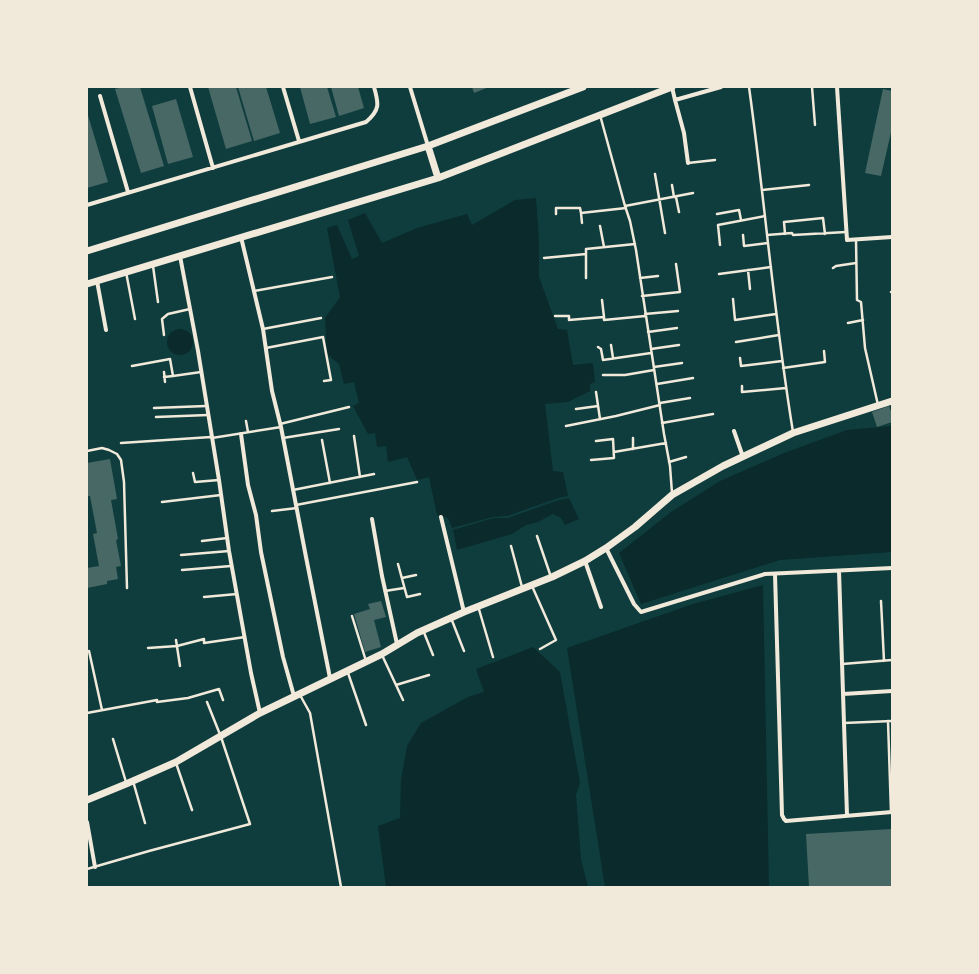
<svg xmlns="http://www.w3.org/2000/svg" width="979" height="974" font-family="Cabin,sans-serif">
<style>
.water{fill:#0a2a2b}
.building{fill:#486865}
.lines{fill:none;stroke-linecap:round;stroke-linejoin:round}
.service{stroke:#f1e9da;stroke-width:2.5}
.minor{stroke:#f1e9da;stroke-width:4}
.tertiary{stroke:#f1e9da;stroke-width:7}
</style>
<rect width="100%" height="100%" fill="#0f3d3e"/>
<path class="water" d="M 536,198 L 539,240 L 539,277 L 558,329 L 567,330 L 573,365 L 593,363 L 595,382 L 590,384 L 590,391 L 568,402 L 545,404 L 553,471 L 563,472 L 568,496 L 558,498 L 507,516 L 493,517 L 452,528 L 448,518 L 437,515 L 429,477 L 417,480 L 407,457 L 388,462 L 386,446 L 377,447 L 375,433 L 368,434 L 353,406 L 359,403 L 354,382 L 344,384 L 339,364 L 327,354 L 325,318 L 340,297 L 327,228 L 337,225 L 352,259 L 359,256 L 348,220 L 365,213 L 382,243 L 417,228 L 467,214 L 472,225 L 515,200 Z
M167 342a13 13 0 1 1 26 0a13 13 0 1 1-26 0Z
M 892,426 L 892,552 L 780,560 L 641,604 L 619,553 L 671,512 L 720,481 L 784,453 L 847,430 Z
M 569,498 L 579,519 L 565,525 L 561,518 L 553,514 L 538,522 L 526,525 L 512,534 L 457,550 L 453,530 L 494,518 L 508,518 L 559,500 Z
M 763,585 L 769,887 L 605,887 L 567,648 L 693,604 Z
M 533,647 L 560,672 L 580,783 L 576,795 L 581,859 L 588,887 L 386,887 L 378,826 L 400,818 L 401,780 L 407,746 L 421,723 L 468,697 L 484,692 L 476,669 Z"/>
<path class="building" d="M 123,87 L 140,87 L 164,166 L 141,173 L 115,89 Z
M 208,87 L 236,87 L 252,141 L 226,149 Z
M 238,87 L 266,87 L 280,133 L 254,141 Z
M 300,87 L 327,87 L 336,117 L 310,124 Z
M 331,87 L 358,87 L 364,108 L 339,116 Z
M 472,87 L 489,87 L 474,93 Z
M 883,89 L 892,91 L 892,128 L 881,176 L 865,173 Z
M 176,99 L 193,157 L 168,164 L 152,106 Z
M 87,112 L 108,182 L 87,188 Z
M 889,406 L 892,414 L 892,422 L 877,427 L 872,412 Z
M 110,459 L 117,499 L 111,500 L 118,539 L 116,540 L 121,566 L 116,567 L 118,579 L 107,581 L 107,584 L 87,588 L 87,568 L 99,566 L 93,534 L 97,533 L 90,496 L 87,496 L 87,463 Z
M 381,601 L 386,617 L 374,620 L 381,647 L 365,652 L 354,614 L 370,609 L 368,604 Z
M 892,829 L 892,887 L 809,887 L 806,834 Z"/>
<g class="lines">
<path class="service" d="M 749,87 C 765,202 774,317 793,432
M 812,87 L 815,125
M 600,115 L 625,206 L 630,221 L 636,250 L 664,434 L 670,466 L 672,493
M 688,163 L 715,160
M 655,174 L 665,233
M 672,185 L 674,197
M 762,190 L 809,185
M 676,197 L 679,212
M 625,206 L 693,193
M 581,213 L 582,223
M 556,214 L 556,208 L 580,208 L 581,213 L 626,208
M 717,214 L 739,210 L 741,220
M 600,226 L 604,247
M 785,234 L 784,222 L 823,218 L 825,234
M 743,235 L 744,246 L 768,243
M 767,235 L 792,233 L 793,235 L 846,232
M 856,240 L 857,300 L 861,302 L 865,348 L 878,405
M 720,245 L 718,225 L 765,216
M 544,258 L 586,254
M 153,266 L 158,302
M 833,268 L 836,266 L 856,263
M 748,270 L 750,289
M 126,272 L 135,319
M 719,274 L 771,267
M 586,278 L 586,249 L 635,244
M 640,278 L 658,276
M 254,291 L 332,277
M 891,292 L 892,292
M 642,296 L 680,292 L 676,264
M 733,299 L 735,320 L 776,314
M 602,300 L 604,317
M 645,314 L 678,311
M 555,316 L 569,316 L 569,320 L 604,317 L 604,320 L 645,316
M 848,323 L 863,320
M 263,329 L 321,318
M 648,332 L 677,328
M 164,335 L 162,319 L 168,314 L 190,309
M 736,342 L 779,335
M 611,345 L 613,358
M 598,347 L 601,349 L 603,360 L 651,353
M 266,348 L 323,337 L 331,380 L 324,381
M 651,349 L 679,345
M 740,358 L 741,366 L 782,361
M 132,366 L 170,359 L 173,376 L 201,372
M 654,367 L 682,363
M 783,368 L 825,362 L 824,351
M 164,372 L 165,382
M 603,375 L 625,375 L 654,370
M 164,377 L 173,376
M 657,384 L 693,378
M 742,386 L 742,392 L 786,388
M 596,392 L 600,419
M 660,403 L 690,398
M 154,408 L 206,406
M 576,409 L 598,406
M 156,417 L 208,415
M 246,421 L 248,432
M 662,423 L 713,414
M 280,424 L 349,407
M 566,426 L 616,416 L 660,405
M 354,436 L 360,477
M 212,438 L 281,427
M 283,438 L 339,429
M 633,438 L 633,449
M 322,440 L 330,483
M 121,443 L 211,437
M 87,451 L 102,448 L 109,450 L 117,454 L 121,460 L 124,482 L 127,588
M 614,452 L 666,443
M 591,460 L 614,458 L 613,439 L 596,441
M 669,462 L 686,457
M 193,473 L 195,482 L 219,480
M 293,490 L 374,474
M 162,502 L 221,495
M 296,505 L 417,482
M 272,511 L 297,508
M 537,536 L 551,577
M 202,541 L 227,538
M 511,546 L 522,587
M 181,555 L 229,551
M 398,564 L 407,597 L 420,594
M 182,570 L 231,566
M 402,578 L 416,575
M 532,586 L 556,640 L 540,649
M 385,591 L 404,588
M 204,597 L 237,594
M 881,601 L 884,661
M 478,606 L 493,657
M 352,616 L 366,661
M 451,618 L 464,651
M 423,630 L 433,655
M 176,640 L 180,666
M 148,648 L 177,646 L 204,639 L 204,643 L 245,637
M 89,651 L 102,710
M 382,655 L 403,700
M 842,664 L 892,660
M 348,673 L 366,725
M 396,685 L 429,675
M 300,695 L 310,713 L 341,887
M 87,713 L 157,700 L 157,702 L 188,698 L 219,689 L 223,700
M 888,721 L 891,812
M 844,723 L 892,721
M 113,739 L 126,782
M 176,763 L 192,810
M 133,781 L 145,823
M 87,869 L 149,851 L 250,824 L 221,737 L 207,702"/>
<path class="minor" d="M 190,87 L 213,168
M 283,87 L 299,141
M 410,87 L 428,146
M 672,87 L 675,100 L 721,87
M 837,87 L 847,240 L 892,237
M 100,96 L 128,192
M 675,100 L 684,133 L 688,163
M 87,205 L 366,122 C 380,110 379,104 374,87
M 241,237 L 263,329 L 272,391 L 281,427 L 306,557 L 330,678
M 180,256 L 198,351 L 219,480 L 229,551 L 251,673 L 260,713
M 97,281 L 106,330
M 734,431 L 743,457
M 241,434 L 248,485 L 256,515 L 261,552 L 283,657 L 294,696
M 441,517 L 464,612
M 372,519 L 382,576 L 397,644
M 606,548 L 634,604 L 641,612 L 765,574 L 892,568
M 585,561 L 601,607
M 839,571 L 847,815
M 775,574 L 782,815 L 784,819 L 786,821 L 892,812
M 843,694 L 892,691
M 87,822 L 95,867"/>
<path class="tertiary" d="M 428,146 L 438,178
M 87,251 L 428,146 L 583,87
M 87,284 L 438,178 L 672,87
M 87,800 L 126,784 L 176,762 L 260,713 L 382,654 L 417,633 L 464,612 L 552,577 L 585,561 L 606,548 L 635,527 L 672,495 L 723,466 L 793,433 L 892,401"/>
</g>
<rect width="979" height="974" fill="none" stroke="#f1e9da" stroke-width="176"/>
</svg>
